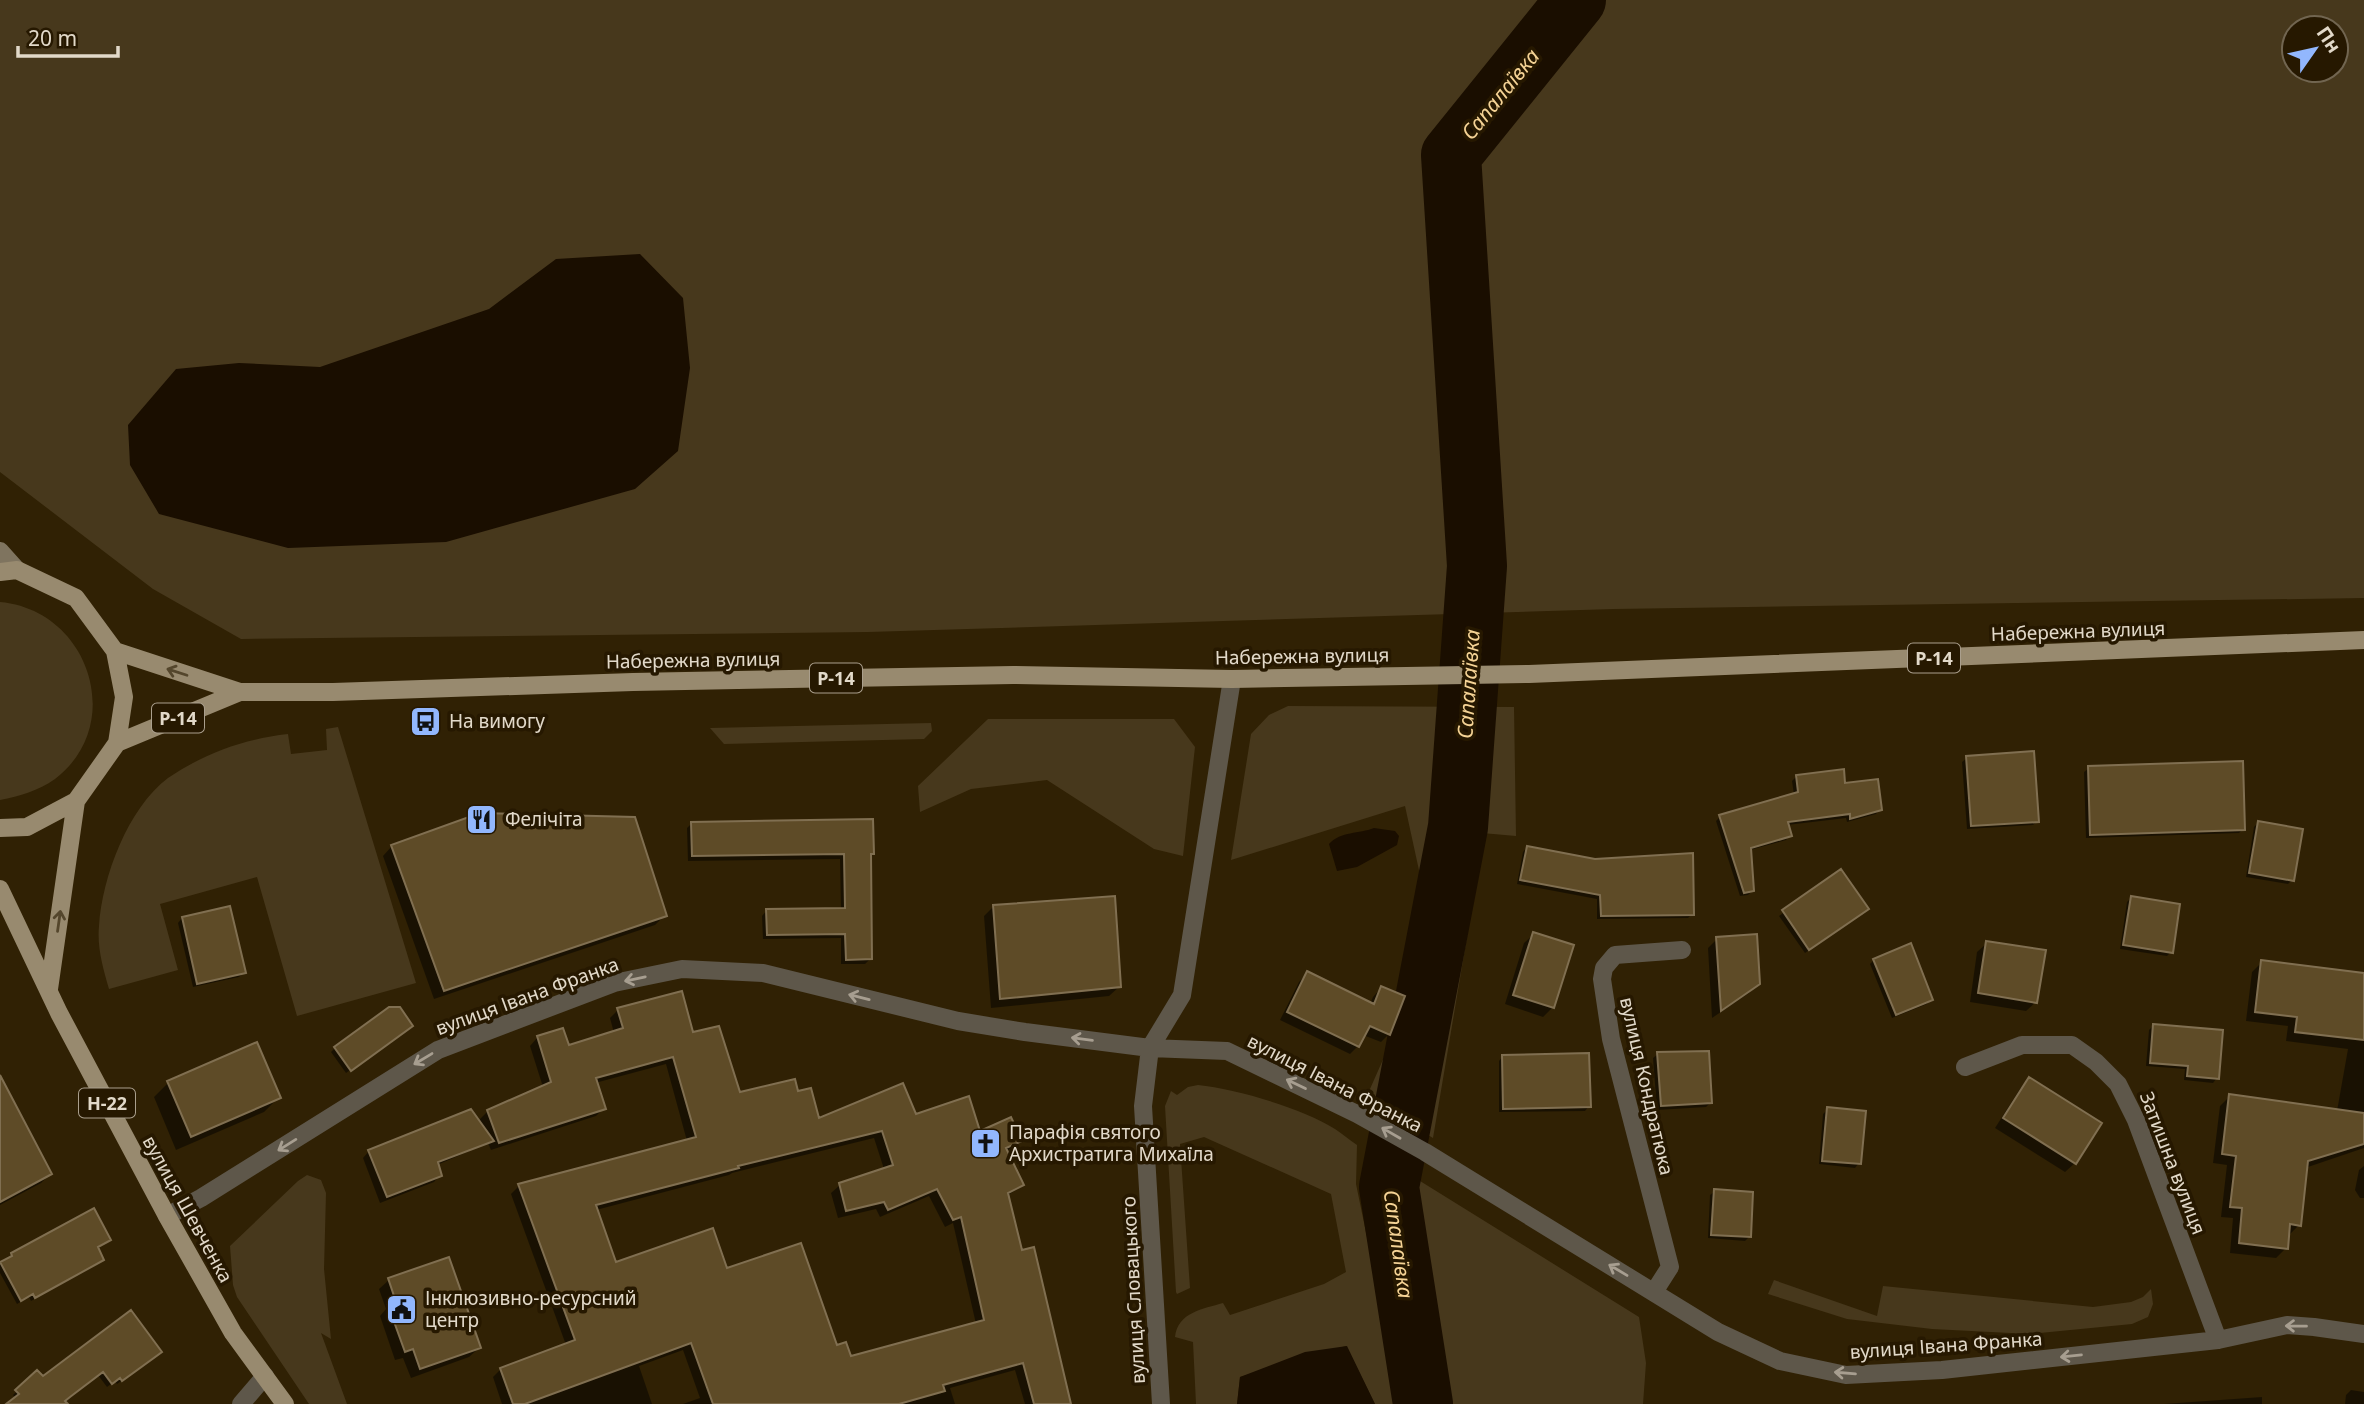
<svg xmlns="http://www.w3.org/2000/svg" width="2364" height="1404" font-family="'Noto Sans',sans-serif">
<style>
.green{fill:#47381c;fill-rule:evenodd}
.water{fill:#1a0e00}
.shadow{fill:#0007;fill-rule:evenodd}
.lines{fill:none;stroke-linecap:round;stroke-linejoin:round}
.river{stroke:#1a0e00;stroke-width:60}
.building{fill:#5e4b27;stroke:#806f51;stroke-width:2;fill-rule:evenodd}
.street{stroke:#5e574a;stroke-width:18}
.secondary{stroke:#7f745f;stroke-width:18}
.primary{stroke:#988a6f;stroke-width:18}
.oneway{stroke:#54462c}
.oneway2{stroke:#a79e90}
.labels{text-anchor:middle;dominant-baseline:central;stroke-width:7;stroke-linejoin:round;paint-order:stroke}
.shield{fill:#261800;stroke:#aa9f8d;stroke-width:2}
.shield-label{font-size:18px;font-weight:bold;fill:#e2d9c9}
.street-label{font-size:19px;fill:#e2d9c9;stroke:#261800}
.poi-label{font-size:19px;fill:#e2d9c9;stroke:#261800;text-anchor:start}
.water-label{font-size:21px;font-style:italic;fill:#f5d395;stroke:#261800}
</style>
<rect width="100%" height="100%" fill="#302104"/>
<path class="green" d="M 0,0 L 2364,0 L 2364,598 L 1614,609 L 868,632 L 241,639 L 153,589 L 0,472 ZM 2294,28 L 2336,28 L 2336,70 L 2294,70 Z
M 0,602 C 89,610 127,724 55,779 C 38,791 20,796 0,800 Z
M 1288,706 L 1514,707 L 1516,836 L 1482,833 L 1468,931 L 1433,1138 L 1366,1098 L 1416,985 L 1422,884 L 1405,806 L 1231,860 L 1251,734 L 1269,715 Z
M 988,719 L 1174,719 L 1195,747 L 1183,856 L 1154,849 L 1047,780 L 971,789 L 920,812 L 918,786 Z
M 931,723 L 932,731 L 924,739 L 724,744 L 710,728 Z
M 338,727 L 416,983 L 297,1016 L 257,877 L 160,904 L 178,970 L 109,989 C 103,968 97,948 99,926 C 102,877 128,808 168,778 C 205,753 244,739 288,734 L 291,754 L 327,750 L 326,729 Z
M 1198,1085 C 1236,1089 1302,1108 1335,1129 C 1343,1134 1349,1140 1357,1145 L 1356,1184 L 1369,1247 L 1383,1292 L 1426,1284 L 1410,1205 L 1412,1176 L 1639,1317 L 1646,1363 L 1643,1404 L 1375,1404 L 1346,1346 L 1240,1377 L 1237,1404 L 1196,1404 L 1193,1342 L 1175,1337 C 1178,1312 1203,1309 1223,1303 L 1230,1315 L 1324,1284 L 1346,1272 L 1331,1194 L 1204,1137 L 1180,1144 L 1190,1288 L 1177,1294 L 1176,1292 L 1165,1106 L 1171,1091 L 1177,1095 L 1188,1087 Z
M 307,1175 L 321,1180 L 326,1193 L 324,1269 L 331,1339 L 321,1333 L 347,1404 L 309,1404 L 237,1297 L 233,1285 L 230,1246 L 298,1181 Z
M 1774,1280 L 1877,1316 L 1883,1286 L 2093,1307 L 2131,1302 L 2143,1297 L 2151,1289 L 2153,1304 L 2148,1317 L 2132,1324 L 2030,1334 L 1932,1329 L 1847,1319 L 1768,1294 Z"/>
<path class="water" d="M 640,254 L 683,298 L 690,368 L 678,451 L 635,489 L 446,542 L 288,548 L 159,514 L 130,465 L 128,425 L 176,369 L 239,363 L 320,367 L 489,309 L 556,259 Z
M 1374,828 L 1395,831 L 1399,836 L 1397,845 L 1357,867 L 1337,871 L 1329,844 C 1341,831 1359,834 1374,828 Z
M 1347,1346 L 1375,1404 L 1237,1404 L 1240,1377 L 1305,1352 Z"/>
<path class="shadow" d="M 1967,758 L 2038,821 L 2033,825 L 1967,829 L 1962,762 Z
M 2089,768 L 2243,829 L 2239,833 L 2086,838 L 2084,772 Z
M 1796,777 L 1844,785 L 1880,809 L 1876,814 L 1847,822 L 1846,818 L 1787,825 L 1790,835 L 1786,840 L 1750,850 L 1752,891 L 1748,895 L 1740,896 L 1716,821 L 1720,817 L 1794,795 L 1792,781 Z
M 692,823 L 872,853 L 869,856 L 871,958 L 865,964 L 841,964 L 841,938 L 763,939 L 762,916 L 767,910 L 841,910 L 840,859 L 688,861 L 687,828 Z
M 2258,823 L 2292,880 L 2288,884 L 2246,877 L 2254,827 Z
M 392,846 L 665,915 L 655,925 L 434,999 L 383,856 Z
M 1527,847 L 1692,914 L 1688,918 L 1597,919 L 1597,899 L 1517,884 L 1523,852 Z
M 1841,871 L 1863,913 L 1805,953 L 1779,916 Z
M 2131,898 L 2171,952 L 2167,956 L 2120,949 L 2127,902 Z
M 993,907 L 1119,987 L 1109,996 L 991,1008 L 984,916 Z
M 182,918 L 244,972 L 239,977 L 193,987 L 178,923 Z
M 1534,934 L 1553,1007 L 1543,1017 L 1505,1004 L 1524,943 Z
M 1717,939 L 1759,983 L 1749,993 L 1712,1018 L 1708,948 Z
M 1987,943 L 2036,1002 L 2026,1011 L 1970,1002 L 1977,952 Z
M 1874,960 L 1931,999 L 1927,1004 L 1892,1018 L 1870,964 Z
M 2262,962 L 2364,974 L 2364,1148 L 2305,1168 L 2299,1225 L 2289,1235 L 2286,1248 L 2276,1258 L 2230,1253 L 2233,1218 L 2221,1217 L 2227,1165 L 2213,1163 L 2220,1106 L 2230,1096 L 2337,1111 L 2348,1049 L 2286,1041 L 2288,1026 L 2246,1021 L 2252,972 Z
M 1307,974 L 1370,1004 L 1373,997 L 1381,988 L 1389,1034 L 1381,1042 L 1363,1035 L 1358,1046 L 1350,1054 L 1280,1020 L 1299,982 Z
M 618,1010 L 692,1034 L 739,1094 L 797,1093 L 818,1121 L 915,1116 L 979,1133 L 1020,1140 L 1006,1152 L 1022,1185 L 1007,1196 L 1021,1252 L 1069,1404 L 1025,1404 L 1015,1370 L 950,1388 L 955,1404 L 683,1404 L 700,1398 L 683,1350 L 639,1366 L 652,1404 L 502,1404 L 493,1377 L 501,1369 L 566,1345 L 511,1194 L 519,1186 L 687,1141 L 666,1064 L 595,1083 L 604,1108 L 596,1116 L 491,1150 L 488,1143 L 437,1165 L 440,1175 L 434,1182 L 380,1203 L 363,1158 L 369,1151 L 478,1121 L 488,1111 L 543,1087 L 530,1046 L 537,1038 L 562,1030 L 567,1047 L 614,1033 L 610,1018 ZM 874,1138 L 884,1169 L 840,1185 L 831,1193 L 838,1218 L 876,1209 L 880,1217 L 929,1196 L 945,1227 L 953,1223 L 976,1324 L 850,1358 L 726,1271 L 615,1264 L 596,1210 L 729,1175 L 732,1173 Z
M 2153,1026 L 2217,1078 L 2213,1083 L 2184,1080 L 2185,1069 L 2146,1066 L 2149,1030 Z
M 407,1030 L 346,1073 L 331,1052 L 335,1048 Z
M 1658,1054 L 1711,1102 L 1706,1107 L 1657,1110 L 1653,1058 Z
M 1503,1056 L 1589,1106 L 1585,1111 L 1499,1112 L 1499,1061 Z
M 2029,1079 L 2075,1163 L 2065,1172 L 1995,1128 L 2020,1089 Z
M 168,1083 L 279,1097 L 264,1112 L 176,1150 L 154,1097 Z
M 0,1102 L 50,1174 L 41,1183 L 0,1205 Z
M 1828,1109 L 1859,1163 L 1855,1168 L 1819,1164 L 1823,1114 Z
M 2364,1166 L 2364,1198 L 2360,1198 L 2355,1190 L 2359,1170 Z
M 1715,1191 L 1749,1237 L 1745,1241 L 1708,1238 L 1710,1195 Z
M 109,1240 L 96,1248 L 102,1260 L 98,1264 L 31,1301 L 29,1297 L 17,1304 L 0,1273 L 0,1265 L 12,1255 Z
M 389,1280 L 479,1348 L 469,1357 L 411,1378 L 403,1358 L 395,1360 L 380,1316 L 386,1309 L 379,1289 Z
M 155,1356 L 117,1384 L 115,1381 L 107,1387 L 98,1375 L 60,1404 L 20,1404 L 13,1395 L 37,1373 L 42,1379 Z
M 2351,1390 L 2364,1392 L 2364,1404 L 2345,1404 L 2346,1395 Z
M 2262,1397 L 2262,1404 L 2164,1404 Z"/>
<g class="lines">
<path class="river" d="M 1423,1404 L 1389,1187 L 1458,827 L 1477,566 L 1451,155 L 1576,0"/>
</g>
<path class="building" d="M 2034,751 L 2039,822 L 1971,826 L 1966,756 Z
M 2243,761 L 2245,830 L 2090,835 L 2088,766 Z
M 1844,769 L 1845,783 L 1878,779 L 1882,810 L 1850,819 L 1850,814 L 1788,822 L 1792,836 L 1751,848 L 1754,891 L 1744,893 L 1719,815 L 1798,792 L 1796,775 Z
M 480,813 L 635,817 L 667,916 L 444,991 L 391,845 Z
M 873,819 L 874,854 L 871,854 L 872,959 L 846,960 L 845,934 L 767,935 L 766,909 L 845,908 L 844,854 L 692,856 L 691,822 Z
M 2258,821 L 2303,829 L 2294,881 L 2249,873 Z
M 1527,846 L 1595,859 L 1693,853 L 1694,915 L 1601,916 L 1600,895 L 1520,880 Z
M 1841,869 L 1869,909 L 1809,950 L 1782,910 Z
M 1115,896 L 1121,987 L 1000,999 L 993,905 Z
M 2131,896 L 2180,904 L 2173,953 L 2123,945 Z
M 230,906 L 246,973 L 197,984 L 182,917 Z
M 1533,932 L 1574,945 L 1554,1008 L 1513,995 Z
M 1757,934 L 1760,984 L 1721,1011 L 1716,937 Z
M 1986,941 L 2046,950 L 2037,1003 L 1978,993 Z
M 1911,943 L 1933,1000 L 1896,1015 L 1873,959 Z
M 2261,960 L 2364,973 L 2364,1040 L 2295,1032 L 2297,1017 L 2255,1012 Z
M 1307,971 L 1374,1004 L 1381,986 L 1405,996 L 1390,1035 L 1370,1026 L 1359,1047 L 1287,1012 Z
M 682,991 L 693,1032 L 719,1026 L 740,1092 L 795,1079 L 798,1091 L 811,1088 L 819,1118 L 903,1083 L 916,1114 L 969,1096 L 980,1131 L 1011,1117 L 1022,1141 L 1006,1148 L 1024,1185 L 1008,1193 L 1022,1250 L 1034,1247 L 1071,1404 L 1034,1404 L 1023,1363 L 943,1385 L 945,1391 L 899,1404 L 713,1404 L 691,1343 L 525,1404 L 513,1404 L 500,1368 L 575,1340 L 518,1184 L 696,1137 L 673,1057 L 596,1078 L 606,1109 L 499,1143 L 487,1110 L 551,1082 L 537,1036 L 563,1028 L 569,1045 L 623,1028 L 617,1008 ZM 882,1131 L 893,1165 L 839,1183 L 846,1211 L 884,1202 L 888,1210 L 937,1189 L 953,1220 L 961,1217 L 984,1320 L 851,1356 L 846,1342 L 837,1345 L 801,1243 L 727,1268 L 713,1228 L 616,1262 L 596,1205 L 739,1168 L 738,1166 Z
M 389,1007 L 400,1007 L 413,1026 L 351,1071 L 334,1047 Z
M 2153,1024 L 2223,1030 L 2219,1079 L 2187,1076 L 2188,1066 L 2150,1063 Z
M 257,1042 L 281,1098 L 191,1137 L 167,1081 Z
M 1709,1051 L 1712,1103 L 1661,1106 L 1657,1052 Z
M 1589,1053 L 1591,1107 L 1503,1109 L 1502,1055 Z
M 0,1075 L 52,1174 L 0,1202 Z
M 2029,1077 L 2102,1123 L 2076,1164 L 2003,1118 Z
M 2229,1094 L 2364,1113 L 2364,1144 L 2308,1161 L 2301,1226 L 2290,1224 L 2288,1249 L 2239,1243 L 2242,1208 L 2230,1207 L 2236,1156 L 2222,1154 Z
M 1827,1107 L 1866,1111 L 1861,1164 L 1822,1161 Z
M 471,1109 L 494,1141 L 438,1162 L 442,1176 L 387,1197 L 368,1150 Z
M 1714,1189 L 1753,1192 L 1751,1237 L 1711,1235 Z
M 94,1208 L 111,1240 L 98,1247 L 104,1260 L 35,1298 L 33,1294 L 21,1301 L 0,1262 L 12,1256 L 11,1253 Z
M 449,1257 L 481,1348 L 420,1369 L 413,1349 L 405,1352 L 388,1305 L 396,1302 L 388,1278 Z
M 131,1310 L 162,1352 L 122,1381 L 120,1378 L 112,1384 L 103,1372 L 70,1397 L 65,1401 L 68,1404 L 6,1404 L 19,1394 L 15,1390 L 37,1370 L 43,1376 Z"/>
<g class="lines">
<path class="street" d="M 1965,1067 L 2022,1045 L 2072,1045 L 2096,1062 L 2118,1084 L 2136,1120 L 2218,1340
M 167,1216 L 201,1198 L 438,1050 L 614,983 L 682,969 L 763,973 L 958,1021 L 1025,1032 L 1150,1048 L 1227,1051 L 1357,1114 L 1425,1152 L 1718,1332 L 1780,1361 L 1846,1375 L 1942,1370 L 2218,1340 L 2287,1325 L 2314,1327 L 2364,1334
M 1654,1292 L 1670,1267 L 1611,1039 L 1602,979 L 1604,968 L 1615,955 L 1682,950
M 241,1404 L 265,1376
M 1161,1404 L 1143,1106 L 1150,1048 L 1182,995 L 1232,679"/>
<path class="secondary" d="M 0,551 L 17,570"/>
<path class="primary" d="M 0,572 L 17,570 L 76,598 L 115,651 L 124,697 L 117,743 L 76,801 L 27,827 L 0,828
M 115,651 L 240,692 L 333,692 L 633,682 L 1013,675 L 1232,679 L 1529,674 L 2364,640
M 117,743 L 240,692
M 0,889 L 59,1013 L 167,1216 L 233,1333 L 285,1404
M 49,989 L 76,801"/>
</g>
<defs><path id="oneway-shaft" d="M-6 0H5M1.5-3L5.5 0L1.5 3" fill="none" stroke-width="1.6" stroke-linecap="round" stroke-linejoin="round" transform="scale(1.75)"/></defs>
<g class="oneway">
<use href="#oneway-shaft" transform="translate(177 672) rotate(-162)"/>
<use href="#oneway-shaft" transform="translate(59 921) rotate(-82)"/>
</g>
<g class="oneway2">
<use href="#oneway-shaft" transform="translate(635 979) rotate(168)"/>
<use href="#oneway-shaft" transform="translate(859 997) rotate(-166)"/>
<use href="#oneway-shaft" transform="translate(1082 1039) rotate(-173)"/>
<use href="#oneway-shaft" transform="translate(423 1059) rotate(149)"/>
<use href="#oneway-shaft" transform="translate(1296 1084) rotate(-154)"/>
<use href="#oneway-shaft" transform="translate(1391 1133) rotate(-150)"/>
<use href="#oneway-shaft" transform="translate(287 1145) rotate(148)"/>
<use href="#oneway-shaft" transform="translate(1618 1270) rotate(-149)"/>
<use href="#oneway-shaft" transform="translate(2296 1326) rotate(-179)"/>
<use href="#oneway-shaft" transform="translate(2071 1356) rotate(174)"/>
<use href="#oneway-shaft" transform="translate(1845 1373) rotate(-175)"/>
</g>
<defs>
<symbol id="bus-square" viewBox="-11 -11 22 22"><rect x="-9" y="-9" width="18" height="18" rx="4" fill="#92b7fd" stroke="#261800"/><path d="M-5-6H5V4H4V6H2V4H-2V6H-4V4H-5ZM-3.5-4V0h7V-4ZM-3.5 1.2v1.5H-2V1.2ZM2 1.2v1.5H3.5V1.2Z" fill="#111"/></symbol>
<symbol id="restaurant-square" viewBox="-11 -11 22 22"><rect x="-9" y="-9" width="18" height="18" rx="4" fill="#92b7fd" stroke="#261800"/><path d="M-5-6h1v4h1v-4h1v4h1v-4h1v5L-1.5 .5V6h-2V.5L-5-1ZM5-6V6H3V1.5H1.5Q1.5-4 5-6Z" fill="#111"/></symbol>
<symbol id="church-square" viewBox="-11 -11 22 22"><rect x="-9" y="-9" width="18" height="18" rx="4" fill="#92b7fd" stroke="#261800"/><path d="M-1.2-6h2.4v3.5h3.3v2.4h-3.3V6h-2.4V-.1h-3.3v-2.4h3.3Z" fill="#111"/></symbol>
<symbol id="civic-square" viewBox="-11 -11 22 22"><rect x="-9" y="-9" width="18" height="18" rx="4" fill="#92b7fd" stroke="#261800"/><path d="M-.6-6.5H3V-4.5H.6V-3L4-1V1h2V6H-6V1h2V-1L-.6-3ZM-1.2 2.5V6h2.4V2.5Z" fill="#111"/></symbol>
</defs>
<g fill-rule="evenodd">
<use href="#bus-square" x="408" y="704" width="35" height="35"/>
<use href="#restaurant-square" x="464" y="802" width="35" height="35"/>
<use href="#church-square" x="968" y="1126" width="35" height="35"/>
<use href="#civic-square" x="384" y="1292" width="35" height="35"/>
</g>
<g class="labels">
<g class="shield">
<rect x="1908" y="643.5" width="52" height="29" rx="5"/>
<rect x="810" y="663.5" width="52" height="29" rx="5"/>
<rect x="152" y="703.5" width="52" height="29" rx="5"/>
<rect x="79" y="1088.5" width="56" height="29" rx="5"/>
</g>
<g class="shield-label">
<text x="1934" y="658">Р-14</text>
<text x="836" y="678">Р-14</text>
<text x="178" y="718">Р-14</text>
<text x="107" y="1103">Н-22</text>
</g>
<g class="street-label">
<text transform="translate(2078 631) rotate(-2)">Набережна вулиця</text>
<text transform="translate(1302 656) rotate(-1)">Набережна вулиця</text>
<text transform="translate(693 660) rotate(-1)">Набережна вулиця</text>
<text transform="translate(527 996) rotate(-20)">вулиця Івана Франка</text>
<text transform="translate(1335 1083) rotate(27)">вулиця Івана Франка</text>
<text transform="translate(1647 1086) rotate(77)">вулиця Кондратюка</text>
<text transform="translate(2173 1163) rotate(69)">Затишна вулиця</text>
<text transform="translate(188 1209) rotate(61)">вулиця Шевченка</text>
<text transform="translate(1133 1290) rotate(-93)">вулиця Словацького</text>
<text transform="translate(1946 1345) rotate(-4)">вулиця Івана Франка</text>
</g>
<g class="poi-label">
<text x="449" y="721">На вимогу</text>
<text x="505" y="819">Фелічіта</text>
<text x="1009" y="1132">Парафія святого<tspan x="1009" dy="22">Архистратига Михаїла</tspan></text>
<text x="425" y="1298">Інклюзивно-ресурсний<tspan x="425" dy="22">центр</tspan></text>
</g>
<g class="water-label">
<text transform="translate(1500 94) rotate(-51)">Сапалаївка</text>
<text transform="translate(1468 684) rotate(-86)">Сапалаївка</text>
<text transform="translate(1399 1244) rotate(82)">Сапалаївка</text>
</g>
</g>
<g transform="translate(2315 49) rotate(56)"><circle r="33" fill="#261800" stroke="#716550" stroke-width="2"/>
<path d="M0-5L12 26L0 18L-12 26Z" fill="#92b7fd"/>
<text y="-10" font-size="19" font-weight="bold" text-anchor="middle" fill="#e2d9c9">Пн</text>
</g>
<path d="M18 46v10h100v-10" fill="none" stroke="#e2d9c9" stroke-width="3.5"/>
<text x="28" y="46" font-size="21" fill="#e2d9c9" stroke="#261800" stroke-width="5" paint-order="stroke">20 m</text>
</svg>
